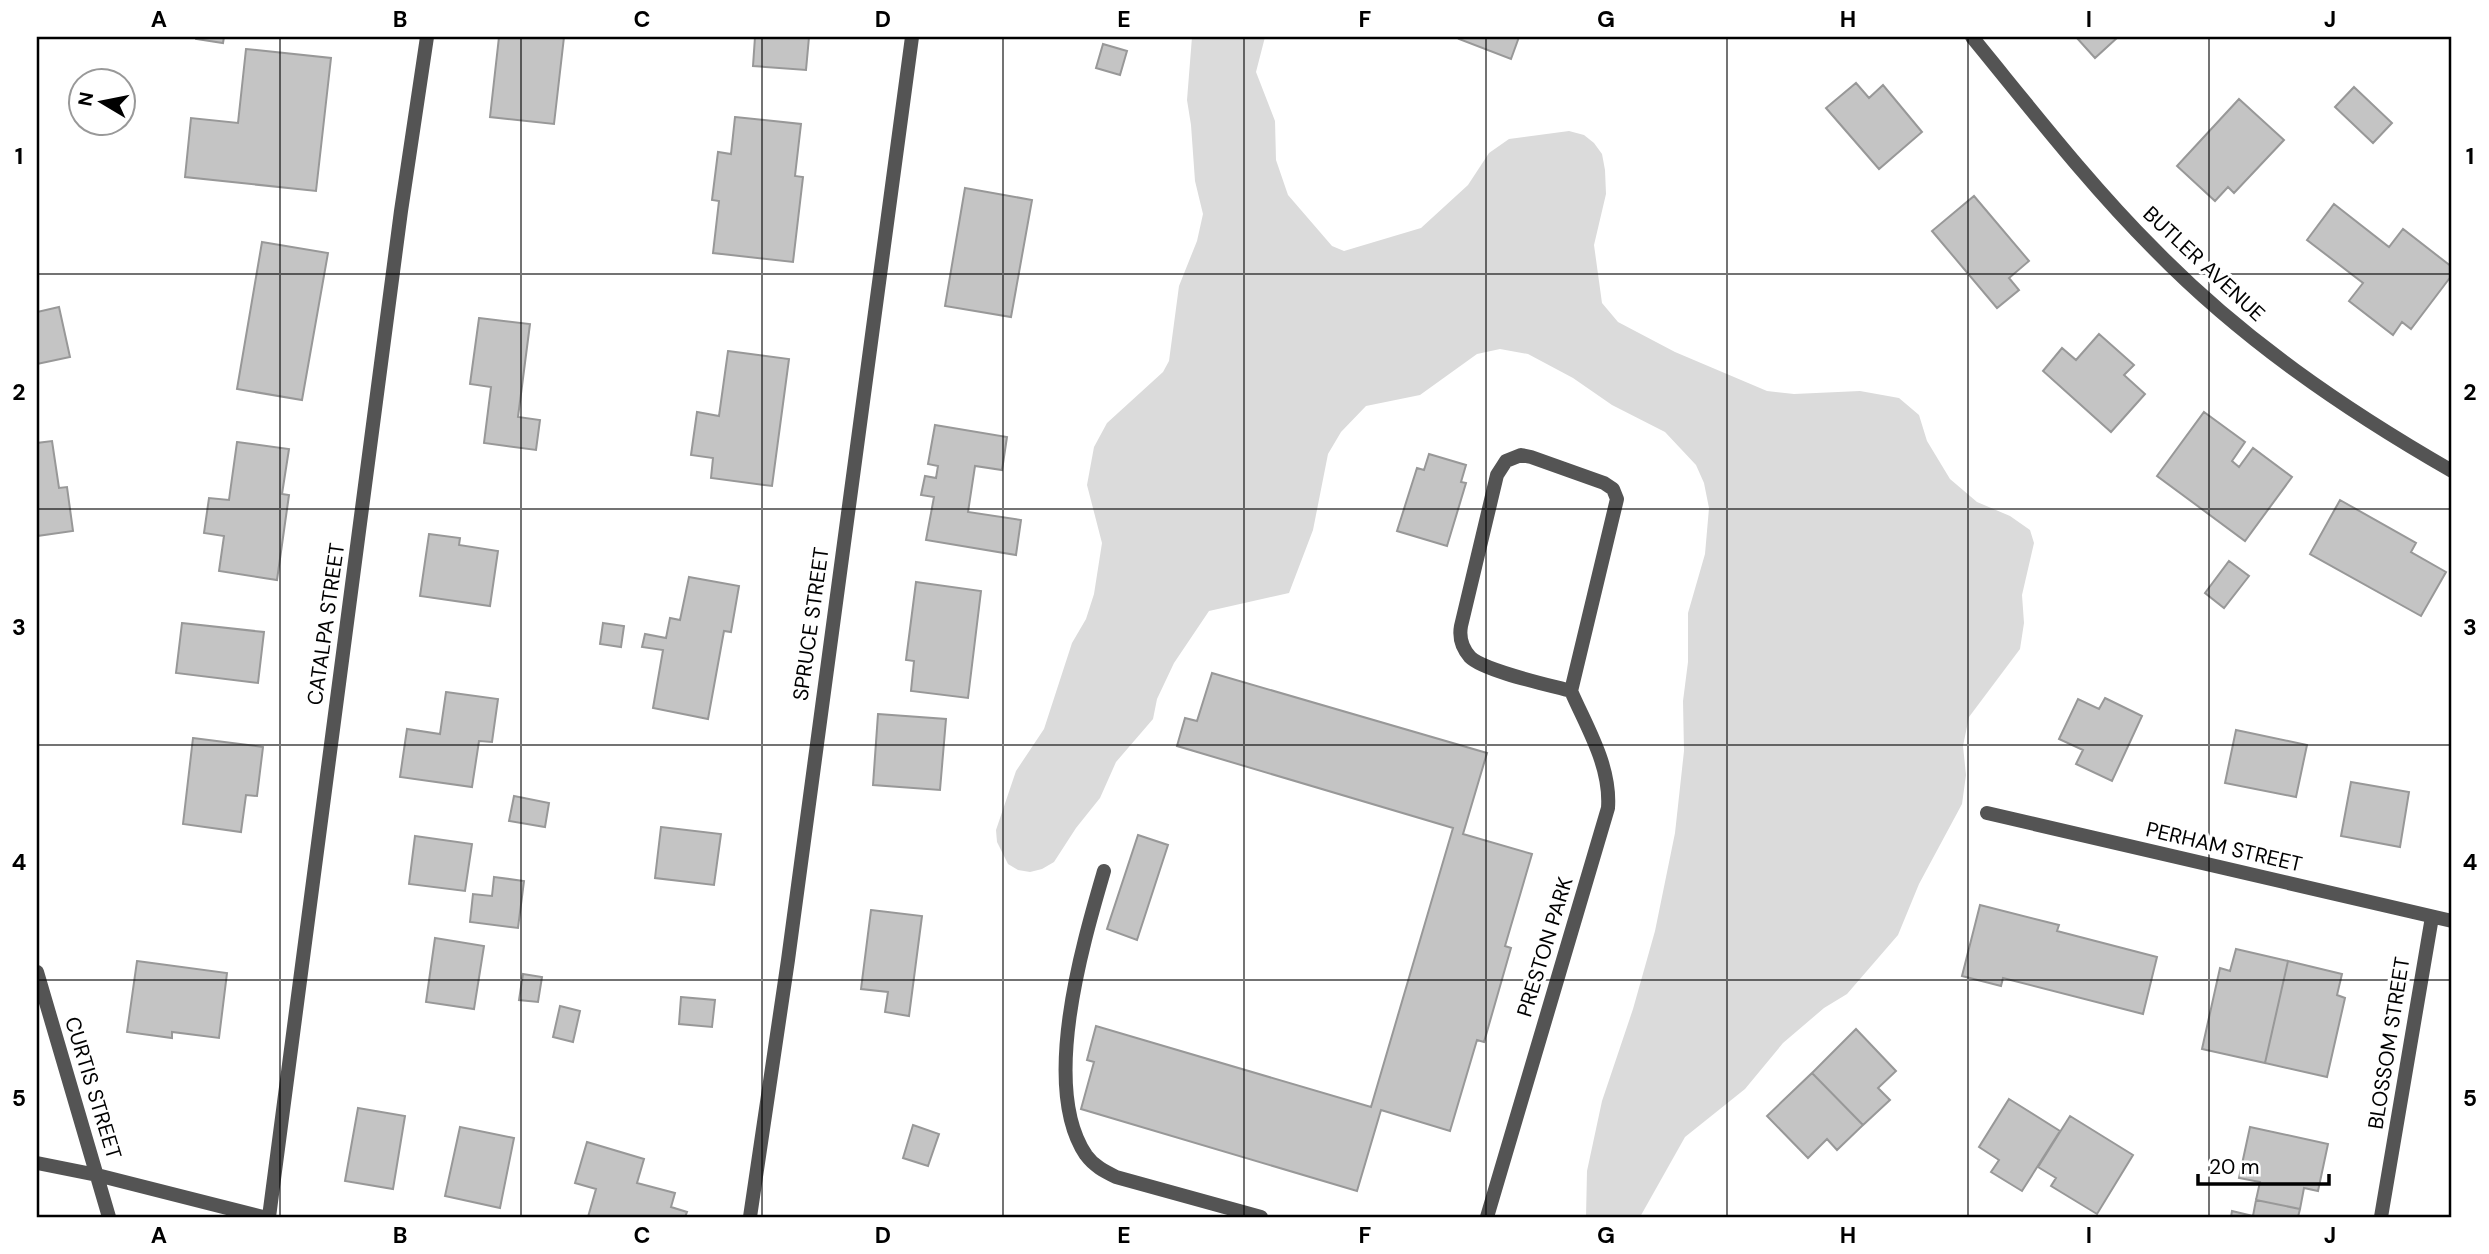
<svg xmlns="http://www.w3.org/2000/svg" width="2489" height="1254" font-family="'DM Sans',sans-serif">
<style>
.green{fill:#dbdbdb}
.building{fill:#c4c4c4;stroke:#989898;stroke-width:2}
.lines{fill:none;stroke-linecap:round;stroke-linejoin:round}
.service{stroke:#545454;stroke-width:14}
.minor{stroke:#545454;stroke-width:14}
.grid{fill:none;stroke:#000;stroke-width:2;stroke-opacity:0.55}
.labels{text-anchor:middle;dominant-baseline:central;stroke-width:7;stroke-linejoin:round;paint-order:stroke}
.street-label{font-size:21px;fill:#000;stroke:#fff}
.neatline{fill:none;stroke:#000;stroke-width:2.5}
.grid-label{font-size:23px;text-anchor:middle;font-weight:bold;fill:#000}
</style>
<rect width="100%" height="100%" fill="#fff"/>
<path class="green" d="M 1192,37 L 1265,37 L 1256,72 L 1275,121 L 1276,160 L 1288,195 L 1332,246 L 1344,251 L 1421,228 L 1468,185 L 1489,153 L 1509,139 L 1569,131 L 1584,135 L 1594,143 L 1602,154 L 1605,170 L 1606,194 L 1594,245 L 1602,303 L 1618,322 L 1675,352 L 1767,391 L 1794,394 L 1860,391 L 1899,398 L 1919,415 L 1927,441 L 1950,479 L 1977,502 L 2010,516 L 2030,530 L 2034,543 L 2022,595 L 2024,623 L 2020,649 L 1969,717 L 1963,746 L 1966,775 L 1962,804 L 1919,884 L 1898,935 L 1847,994 L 1824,1008 L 1783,1043 L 1745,1089 L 1685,1137 L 1640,1217 L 1586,1217 L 1587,1171 L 1602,1101 L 1633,1009 L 1655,931 L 1675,833 L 1684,751 L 1683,701 L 1688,662 L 1688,613 L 1705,554 L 1709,508 L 1704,483 L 1696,465 L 1665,432 L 1612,405 L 1573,378 L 1528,354 L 1500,349 L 1477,354 L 1420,395 L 1366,406 L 1341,432 L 1328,454 L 1313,530 L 1289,593 L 1209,611 L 1174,663 L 1157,699 L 1153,719 L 1116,762 L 1100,798 L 1076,828 L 1054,862 L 1042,869 L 1030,872 L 1018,870 L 1008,864 L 997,842 L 996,830 L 1016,771 L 1044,729 L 1072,643 L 1086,619 L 1094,594 L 1102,543 L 1087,485 L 1094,447 L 1107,423 L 1163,372 L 1169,361 L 1179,286 L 1197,241 L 1203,214 L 1195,181 L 1191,125 L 1187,100 Z"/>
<path class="building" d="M 196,37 L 224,37 L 223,43 L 196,39 Z
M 499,37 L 564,37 L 554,124 L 490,117 Z
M 755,37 L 809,37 L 806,70 L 753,66 Z
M 1460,37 L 1519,37 L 1511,59 L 1459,39 Z
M 2076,37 L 2118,37 L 2095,58 Z
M 1103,44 L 1127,51 L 1120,75 L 1096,68 Z
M 246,49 L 331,58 L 316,191 L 185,177 L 191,118 L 238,123 Z
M 1856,83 L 1869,98 L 1883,85 L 1922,132 L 1879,169 L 1826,108 Z
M 2354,87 L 2392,123 L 2373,143 L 2335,107 Z
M 2239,99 L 2284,140 L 2234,193 L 2228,187 L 2215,201 L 2177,166 Z
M 735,117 L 801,124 L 795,176 L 803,177 L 793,262 L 713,253 L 719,201 L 712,200 L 718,152 L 731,154 Z
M 965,188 L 1032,200 L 1011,317 L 945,306 Z
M 1974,196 L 2029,261 L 2009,278 L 2019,290 L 1997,308 L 1932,231 Z
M 2334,204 L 2389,247 L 2403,229 L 2452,267 L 2452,275 L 2411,329 L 2402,322 L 2393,335 L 2349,301 L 2363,283 L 2307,240 Z
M 262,242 L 328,253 L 302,400 L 237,389 Z
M 59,307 L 70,357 L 37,364 L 37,312 Z
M 479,318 L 530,324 L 518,417 L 540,420 L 536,450 L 484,443 L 491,387 L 470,384 Z
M 2099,334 L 2134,365 L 2124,375 L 2145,394 L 2111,432 L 2043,371 L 2062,348 L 2076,360 Z
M 728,351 L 789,359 L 772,486 L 711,478 L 713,458 L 691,455 L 697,412 L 719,416 Z
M 2204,412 L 2245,442 L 2232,461 L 2239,467 L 2253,448 L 2292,477 L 2245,541 L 2157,476 Z
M 935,425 L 1007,437 L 1002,470 L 975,466 L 968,512 L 1021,520 L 1016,555 L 926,540 L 934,497 L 921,495 L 925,476 L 936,478 L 938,466 L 928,464 Z
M 52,441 L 59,488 L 67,487 L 73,531 L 37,536 L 37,443 Z
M 237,442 L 289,449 L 282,494 L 289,495 L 277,580 L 219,571 L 224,536 L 204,533 L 209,498 L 229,500 Z
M 1429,454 L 1466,465 L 1461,482 L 1466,483 L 1447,546 L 1397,531 L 1417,468 L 1424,470 Z
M 2340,500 L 2416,543 L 2411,552 L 2446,572 L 2421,616 L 2310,554 Z
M 429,534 L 460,538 L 459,545 L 498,551 L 490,606 L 420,596 Z
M 2229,561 L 2249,576 L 2224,608 L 2205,593 Z
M 689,577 L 739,586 L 731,632 L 724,631 L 708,719 L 653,708 L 663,650 L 642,647 L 645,634 L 666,638 L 670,618 L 680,620 Z
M 916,582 L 981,591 L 968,698 L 911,691 L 914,661 L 906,660 Z
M 182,623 L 264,632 L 258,683 L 176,673 Z
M 603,623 L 624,626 L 621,647 L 600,644 Z
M 1212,673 L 1487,753 L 1463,834 L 1532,854 L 1505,946 L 1511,948 L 1484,1042 L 1477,1040 L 1450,1131 L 1381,1110 L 1357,1191 L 1081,1109 L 1094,1062 L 1087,1060 L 1096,1026 L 1371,1107 L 1453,828 L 1177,746 L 1185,718 L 1197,721 Z
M 446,692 L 498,699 L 492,742 L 479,741 L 472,787 L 400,777 L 407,729 L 440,734 Z
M 2105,698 L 2142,716 L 2112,781 L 2076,764 L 2083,750 L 2059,739 L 2078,699 L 2099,709 Z
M 878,714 L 946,719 L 940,790 L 873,785 Z
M 2236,730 L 2307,745 L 2296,797 L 2225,783 Z
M 193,738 L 263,747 L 257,796 L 246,795 L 241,832 L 183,824 Z
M 2351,782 L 2409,792 L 2400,847 L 2341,836 Z
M 514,796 L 549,803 L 545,827 L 509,821 Z
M 661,827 L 721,834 L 714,885 L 655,878 Z
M 1138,835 L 1168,845 L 1137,940 L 1107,929 Z
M 415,836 L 472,844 L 465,891 L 409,884 Z
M 494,877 L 524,881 L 518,928 L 470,922 L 473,894 L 492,896 Z
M 1980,905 L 2059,925 L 2057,931 L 2157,957 L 2143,1014 L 2003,978 L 2001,986 L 1962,976 Z
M 871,910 L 922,916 L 909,1016 L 885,1012 L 888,992 L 861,989 Z
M 435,938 L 484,946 L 474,1009 L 426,1002 Z
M 2236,949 L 2288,961 L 2265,1063 L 2202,1049 L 2220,968 L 2230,971 Z
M 137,961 L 227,973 L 219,1038 L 172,1032 L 172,1038 L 127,1032 Z
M 2288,961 L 2342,974 L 2337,995 L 2345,998 L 2327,1077 L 2265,1063 Z
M 523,974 L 542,977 L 538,1002 L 519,1000 Z
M 681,997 L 715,1000 L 712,1027 L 679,1024 Z
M 560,1006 L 580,1011 L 573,1042 L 553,1037 Z
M 1856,1029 L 1896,1071 L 1878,1088 L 1890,1100 L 1863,1125 L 1812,1073 Z
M 1812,1073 L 1863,1125 L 1837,1150 L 1827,1139 L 1808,1158 L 1767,1116 Z
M 2009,1099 L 2060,1131 L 2022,1191 L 1991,1172 L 1999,1160 L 1979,1147 Z
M 358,1108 L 405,1116 L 393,1189 L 345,1181 Z
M 2070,1116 L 2133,1155 L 2097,1214 L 2051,1186 L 2056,1178 L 2038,1167 Z
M 913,1125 L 939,1134 L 928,1166 L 903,1158 Z
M 460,1127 L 514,1138 L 500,1208 L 445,1196 Z
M 2250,1127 L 2328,1144 L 2318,1191 L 2304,1188 L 2300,1209 L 2256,1200 L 2260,1182 L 2239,1178 Z
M 587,1142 L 644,1159 L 637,1183 L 675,1193 L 671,1207 L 687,1212 L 685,1217 L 588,1217 L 596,1189 L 575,1183 Z
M 2256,1200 L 2300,1209 L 2298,1217 L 2231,1217 L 2232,1211 L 2253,1216 Z"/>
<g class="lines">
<path class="service" d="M 1521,455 L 1531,457 L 1604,483 L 1613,489 L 1617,499 L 1571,691 C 1549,685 1484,671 1470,657 C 1462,648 1459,637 1461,626 L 1497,475 L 1506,461 Z
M 1104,871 C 1083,943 1040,1087 1086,1155 C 1094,1166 1104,1171 1116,1177 L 1261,1217
M 1487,1217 L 1608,808 C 1611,766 1587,728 1571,691"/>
<path class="minor" d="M 1972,37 C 2031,109 2089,184 2155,250 C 2242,339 2344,409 2452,471
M 1987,813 L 2452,921
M 37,972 L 109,1217
M 37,1163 L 97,1175 L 263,1217
M 269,1217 L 401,211 L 427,37
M 750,1217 L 788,960 L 912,37
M 2381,1217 L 2432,917"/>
</g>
<path class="grid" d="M 280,37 L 280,1217M 521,37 L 521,1217M 762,37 L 762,1217M 1003,37 L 1003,1217M 1244,37 L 1244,1217M 1486,37 L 1486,1217M 1727,37 L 1727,1217M 1968,37 L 1968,1217M 2209,37 L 2209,1217M 37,274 L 2452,274M 37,509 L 2452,509M 37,745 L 2452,745M 37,980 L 2452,980"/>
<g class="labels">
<g class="street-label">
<text transform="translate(2204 264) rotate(43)">BUTLER AVENUE</text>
<text transform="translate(326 624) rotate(-82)">CATALPA STREET</text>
<text transform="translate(811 624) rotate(-82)">SPRUCE STREET</text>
<text transform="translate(2224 847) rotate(13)">PERHAM STREET</text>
<text transform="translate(1545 947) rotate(-73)">PRESTON PARK</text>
<text transform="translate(2389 1043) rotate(-81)">BLOSSOM STREET</text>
<text transform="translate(93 1088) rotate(73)">CURTIS STREET</text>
</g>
</g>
<rect width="2489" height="1254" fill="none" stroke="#ffffff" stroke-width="77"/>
<g transform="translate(102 102) rotate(280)"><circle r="33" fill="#ffffff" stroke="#999999" stroke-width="2"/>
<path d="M0-5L12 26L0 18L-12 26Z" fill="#000000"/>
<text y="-10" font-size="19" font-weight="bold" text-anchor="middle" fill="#000000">N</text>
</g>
<path d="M2198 1174v10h131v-10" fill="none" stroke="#000000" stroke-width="3.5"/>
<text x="2209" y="1174" font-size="21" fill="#000000" stroke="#ffffff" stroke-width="5" paint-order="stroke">20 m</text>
<rect x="38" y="38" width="2412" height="1178" class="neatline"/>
<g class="grid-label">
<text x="159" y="27">A</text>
<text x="400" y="27">B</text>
<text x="642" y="27">C</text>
<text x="883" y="27">D</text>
<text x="1124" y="27">E</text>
<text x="1365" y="27">F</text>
<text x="1606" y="27">G</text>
<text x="1848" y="27">H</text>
<text x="2089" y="27">I</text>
<text x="2330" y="27">J</text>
<text x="19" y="164">1</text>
<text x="2470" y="164">1</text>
<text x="19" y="400">2</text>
<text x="2470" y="400">2</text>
<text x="19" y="635">3</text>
<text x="2470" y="635">3</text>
<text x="19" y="870">4</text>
<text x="2470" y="870">4</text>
<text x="19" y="1106">5</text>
<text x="2470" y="1106">5</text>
<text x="159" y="1243">A</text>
<text x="400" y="1243">B</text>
<text x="642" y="1243">C</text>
<text x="883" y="1243">D</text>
<text x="1124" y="1243">E</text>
<text x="1365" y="1243">F</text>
<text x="1606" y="1243">G</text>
<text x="1848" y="1243">H</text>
<text x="2089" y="1243">I</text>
<text x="2330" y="1243">J</text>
</g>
</svg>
